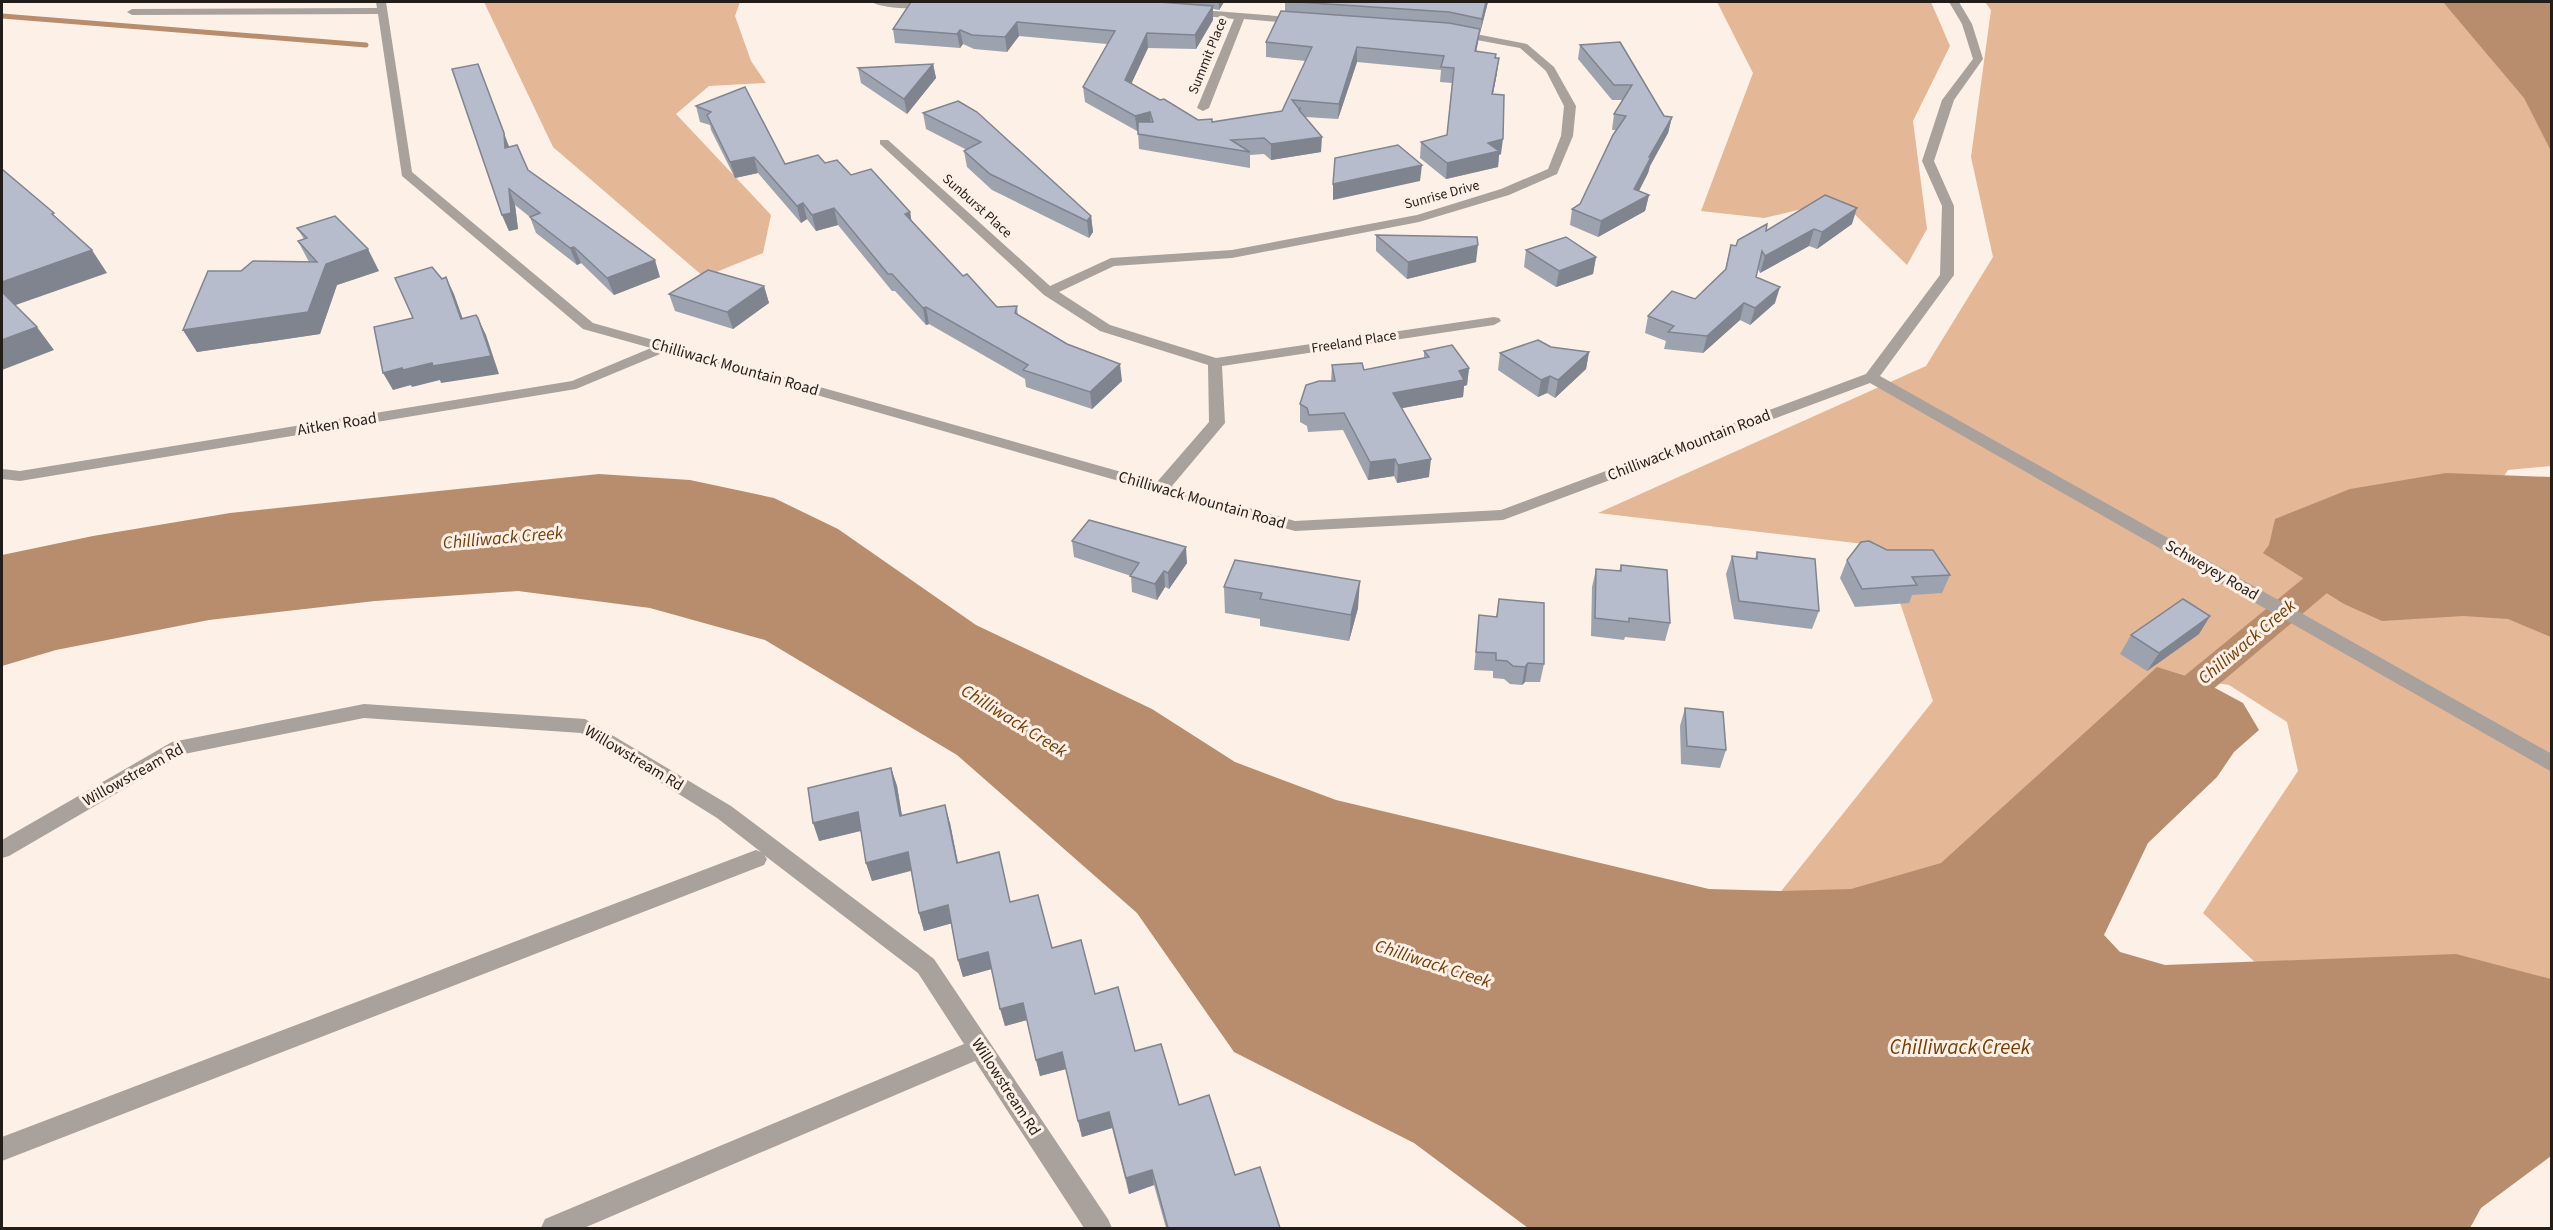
<svg xmlns="http://www.w3.org/2000/svg" width="2553" height="1230" font-family="'Source Sans 3',sans-serif">
<style>
.forest{fill:#e4b797}
.water{fill:#b88d6e}
.lines{fill:none;stroke-linecap:round;stroke-linejoin:round}
.stream{stroke:#b88d6e;stroke-width:5}
.canal{fill:#b88d6e;fill-rule:evenodd}
.minor{fill:#a8a19c;fill-rule:evenodd}
.wall{fill:#9da2af}
.shaded-wall{fill:#7f848f}
.building{fill:#b6bccc;stroke:#7f848f;stroke-width:1.5}
.labels{text-anchor:middle;dominant-baseline:central;stroke-width:6;stroke-linejoin:round;paint-order:stroke}
.far-street-label{font-size:14px;fill:#231d19;stroke:#fdf0e7}
.street-label{font-size:16px;fill:#231d19;stroke:#fdf0e7}
.water-label{font-size:18px;font-style:italic;fill:#743d06;stroke:#fdf0e7}
.near-water-label{font-size:21px;font-style:italic;fill:#743d06;stroke:#fdf0e7}
</style>
<rect width="100%" height="100%" fill="#fdf0e7"/>
<path class="forest" d="M 484,2 L 740,2 L 735,16 L 751,61 L 766,83 L 709,86 L 676,114 L 771,215 L 763,253 L 704,277 L 553,147 Z
M 1717,2 L 1931,2 L 1950,46 L 1913,121 L 1927,229 L 1907,265 L 1840,200 L 1764,218 L 1701,211 L 1753,73 Z
M 1985,2 L 2474,2 L 2551,70 L 2551,466 L 2508,470 L 2476,519 L 2551,581 L 2551,990 L 2263,970 L 2203,913 L 2298,771 L 2287,722 L 2229,685 L 2204,681 L 1966,866 L 1869,897 L 1778,895 L 1933,701 L 1881,546 L 1598,513 L 1926,366 L 1993,257 L 1971,157 L 1991,10 Z"/>
<path class="water" d="M 2443,2 L 2551,2 L 2551,151 L 2524,98 Z
M 2446,473 L 2551,477 L 2551,637 L 2508,619 L 2463,616 L 2382,621 L 2344,604 L 2263,553 L 2269,545 L 2275,519 L 2350,489 Z
M 599,474 L 690,480 L 774,498 L 838,529 L 976,625 L 1152,709 L 1235,762 L 1336,800 L 1709,889 L 1781,891 L 1851,889 L 1941,863 L 2157,667 L 2202,681 L 2243,703 L 2259,730 L 2234,752 L 2217,777 L 2148,843 L 2104,935 L 2120,952 L 2165,965 L 2456,954 L 2551,979 L 2551,1156 L 2481,1208 L 2470,1228 L 1528,1228 L 1414,1143 L 1234,1052 L 1137,913 L 957,755 L 765,640 L 650,608 L 518,591 L 375,601 L 209,620 L 56,650 L 2,666 L 2,555 L 93,536 L 230,513 Z"/>
<g class="lines">
<path class="stream" d="M 2,16 L 366,45"/>
<path class="canal" d="M 2316,574 L 2327,577 L 2332,585 L 2327,593 L 2179,718 L 2167,722 L 2155,718 L 2149,709 L 2155,700 L 2305,577 Z"/>
<path class="minor" d="M 376,2 L 386,2 L 412,172 L 593,323 L 1157,482 L 1209,422 L 1208,365 L 1100,331 L 1044,295 L 880,144 L 880,140 L 888,140 L 1050,286 L 1111,258 L 1232,250 L 1417,215 L 1501,189 L 1548,169 L 1561,136 L 1564,106 L 1546,71 L 1520,48 L 1455,36 L 1450,33 L 1455,30 L 1527,44 L 1554,67 L 1576,106 L 1573,136 L 1557,174 L 1509,195 L 1419,222 L 1232,258 L 1114,266 L 1059,292 L 1110,325 L 1216,358 L 1494,317 L 1499,318 L 1501,321 L 1494,325 L 1222,366 L 1225,423 L 1172,486 L 1295,521 L 1501,510 L 1866,374 L 1940,275 L 1942,206 L 1922,161 L 1942,100 L 1973,59 L 1962,24 L 1949,2 L 1959,2 L 1972,24 L 1983,59 L 1954,100 L 1934,161 L 1954,206 L 1954,275 L 1880,376 L 2552,754 L 2552,772 L 1870,383 L 1503,520 L 1295,531 L 665,352 L 576,389 L 20,481 L 2,479 L 2,469 L 20,471 L 572,381 L 651,348 L 583,329 L 402,176 L 378,14 L 132,15 L 127,12 L 132,9 L 377,8 Z
M 872,2 L 935,2 L 938,4 C 928,11 882,9 872,2 Z
M 1189,9 L 1302,18 L 1307,21 L 1302,24 L 1244,19 L 1209,108 L 1203,111 L 1197,108 L 1234,19 L 1185,14 L 1184,12 Z
M 364,704 L 585,719 L 731,806 L 934,959 L 1108,1219 L 1112,1228 L 1084,1228 L 975,1061 L 584,1228 L 541,1228 L 545,1219 L 964,1044 L 918,973 L 764,855 L 767,859 L 764,865 L 2,1161 L 2,1137 L 748,853 L 756,850 L 761,852 L 717,818 L 581,733 L 364,718 L 184,754 L 9,856 L 2,858 L 2,840 L 172,742 Z"/>
</g>
<path class="wall" d="M 911,2 L 1224,2 L 1219,10 L 1213,9 L 1213,20 L 1196,49 L 1148,48 L 1131,84 L 1160,100 L 1198,120 L 1212,122 L 1282,111 L 1306,61 L 1266,57 L 1266,42 L 1285,11 L 1285,2 L 1488,2 L 1480,33 L 1479,33 L 1476,51 L 1496,58 L 1497,73 L 1493,94 L 1501,154 L 1499,155 L 1498,167 L 1446,179 L 1420,158 L 1421,142 L 1447,135 L 1452,83 L 1440,82 L 1441,70 L 1357,62 L 1338,119 L 1305,117 L 1321,152 L 1271,160 L 1264,154 L 1250,155 L 1250,168 L 1139,149 L 1138,131 L 1137,131 L 1085,102 L 1083,87 L 1107,44 L 1019,36 L 1007,52 L 974,49 L 963,44 L 960,48 L 895,43 L 893,29 Z
M 1620,42 L 1664,116 L 1672,117 L 1668,133 L 1650,166 L 1648,173 L 1639,191 L 1649,195 L 1645,211 L 1598,237 L 1570,225 L 1572,209 L 1580,204 L 1617,130 L 1612,130 L 1614,114 L 1623,100 L 1612,100 L 1578,59 L 1580,45 Z
M 933,64 L 936,78 L 907,114 L 861,83 L 858,68 Z
M 745,87 L 785,164 L 825,163 L 851,175 L 910,212 L 911,220 L 963,276 L 997,307 L 1017,306 L 1018,315 L 1122,381 L 1092,409 L 1026,387 L 1025,379 L 929,324 L 926,325 L 895,291 L 892,291 L 838,225 L 816,231 L 807,219 L 801,223 L 758,173 L 735,178 L 711,130 L 710,125 L 700,122 L 696,106 Z
M 958,101 L 1091,216 L 1093,232 L 1089,238 L 992,190 L 967,167 L 964,151 L 967,150 L 926,129 L 923,113 Z
M 510,147 L 528,170 L 660,277 L 614,295 L 581,263 L 577,265 L 536,233 L 530,217 L 515,205 L 518,229 L 509,231 L 502,215 Z
M 1852,224 L 1817,249 L 1809,246 L 1760,273 L 1758,269 L 1756,277 L 1775,303 L 1750,325 L 1740,320 L 1703,353 L 1664,349 L 1666,341 L 1645,333 L 1648,316 L 1695,299 L 1725,270 L 1731,245 L 1736,246 L 1766,231 Z
M 297,228 L 379,271 L 337,285 L 320,334 L 197,352 L 183,330 L 309,262 L 298,241 L 304,239 Z
M 1376,235 L 1476,262 L 1407,279 L 1376,251 Z
M 1526,250 L 1596,257 L 1593,274 L 1556,287 L 1524,267 Z
M 764,286 L 769,303 L 733,329 L 675,311 L 669,294 Z
M 1551,347 L 1589,352 L 1586,369 L 1555,398 L 1547,393 L 1538,397 L 1498,370 L 1500,353 Z
M 1424,351 L 1469,368 L 1467,385 L 1464,386 L 1463,397 L 1402,408 L 1429,477 L 1397,483 L 1394,476 L 1368,480 L 1343,430 L 1308,432 L 1307,426 L 1300,422 L 1300,404 L 1331,381 L 1332,365 L 1364,370 L 1424,358 Z
M 1072,541 L 1187,563 L 1169,589 L 1165,587 L 1157,600 L 1132,592 L 1131,576 L 1074,557 Z
M 1887,550 L 1950,575 L 1942,593 L 1912,595 L 1909,603 L 1855,607 L 1840,578 L 1847,560 Z
M 1757,552 L 1819,611 L 1812,629 L 1734,619 L 1726,574 L 1732,556 L 1755,559 Z
M 1621,565 L 1670,623 L 1665,641 L 1625,637 L 1624,640 L 1591,636 L 1592,587 L 1596,569 L 1619,571 Z
M 1224,587 L 1358,608 L 1349,641 L 1260,626 L 1260,619 L 1225,613 Z
M 1499,599 L 1544,664 L 1540,682 L 1525,682 L 1522,685 L 1510,684 L 1504,679 L 1493,678 L 1493,671 L 1474,670 L 1479,615 L 1496,617 Z
M 2210,616 L 2199,634 L 2147,671 L 2120,654 L 2131,635 Z
M 1685,708 L 1726,750 L 1720,768 L 1681,764 L 1680,726 Z
M 891,768 L 897,786 L 902,816 L 950,823 L 958,862 L 1010,902 L 1095,994 L 1135,1051 L 1235,1175 L 1280,1228 L 1166,1228 L 1154,1185 L 1129,1194 L 1112,1128 L 1082,1137 L 1066,1069 L 1040,1076 L 1027,1020 L 1005,1026 L 991,969 L 963,977 L 958,960 L 951,923 L 924,931 L 919,913 L 911,871 L 872,881 L 866,863 L 861,831 L 819,841 Z"/>
<path class="shaded-wall" d="M 1219,2 L 1224,2 L 1219,10 Z
M 1486,2 L 1488,2 L 1480,33 L 1482,19 Z
M 1213,6 L 1213,20 L 1196,49 L 1195,35 Z
M 1017,22 L 1019,36 L 1007,52 L 1005,37 Z
M 1480,29 L 1478,43 L 1473,66 L 1475,51 Z
M 960,30 L 963,44 L 960,48 L 957,34 Z
M 1147,33 L 1148,48 L 1126,95 L 1125,80 Z
M 1357,47 L 1357,62 L 1338,119 L 1339,104 Z
M 1499,58 L 1497,73 L 1490,109 L 1492,94 Z
M 478,64 L 510,149 L 505,148 Z
M 933,64 L 936,78 L 907,114 L 904,99 Z
M 1150,112 L 1151,127 L 1137,131 L 1135,116 Z
M 1672,117 L 1668,133 L 1650,166 L 1648,173 L 1632,204 L 1649,195 L 1645,211 L 1598,237 L 1601,221 L 1649,157 Z
M 1322,137 L 1321,152 L 1271,160 L 1271,144 Z
M 1503,139 L 1501,154 L 1499,155 L 1498,167 L 1446,179 L 1447,163 L 1488,143 Z
M 754,157 L 758,173 L 735,178 L 730,162 Z
M 1422,165 L 1420,181 L 1333,200 L 1333,184 Z
M 509,189 L 515,205 L 518,229 L 509,231 L 502,215 Z
M 803,203 L 807,219 L 801,223 L 797,206 Z
M 834,208 L 838,225 L 816,231 L 812,215 Z
M 1857,208 L 1852,224 L 1817,249 L 1822,232 Z
M 910,212 L 913,229 L 905,214 Z
M 1091,216 L 1093,232 L 1089,238 L 1087,221 Z
M 1814,229 L 1809,246 L 1760,273 L 1765,256 Z
M 1478,245 L 1476,262 L 1407,279 L 1408,262 Z
M 574,247 L 581,263 L 577,265 L 570,248 Z
M 368,249 L 379,271 L 337,285 L 320,334 L 197,352 L 183,330 L 326,264 Z
M 92,250 L 107,273 L 10,307 L 2,295 L 2,282 Z
M 1596,257 L 1593,274 L 1556,287 L 1559,271 Z
M 655,260 L 660,277 L 614,295 L 607,278 Z
M 446,277 L 454,294 L 469,336 L 461,319 Z
M 764,286 L 769,303 L 733,329 L 727,312 Z
M 1780,287 L 1775,303 L 1750,325 L 1755,308 Z
M 1744,303 L 1740,320 L 1703,353 L 1707,336 Z
M 926,307 L 929,324 L 926,325 L 923,308 Z
M 478,318 L 486,335 L 499,374 L 441,383 L 440,380 L 412,387 L 403,370 Z
M 37,327 L 54,350 L 2,370 L 2,340 Z
M 1589,352 L 1586,369 L 1555,398 L 1558,380 Z
M 1120,364 L 1122,381 L 1092,409 L 1090,392 Z
M 402,368 L 411,385 L 393,390 L 383,373 Z
M 1469,368 L 1467,385 L 1464,386 L 1463,397 L 1392,410 L 1393,393 Z
M 1550,376 L 1547,393 L 1538,397 L 1541,380 Z
M 1395,459 L 1394,476 L 1368,480 L 1370,462 Z
M 1431,459 L 1429,477 L 1397,483 L 1398,465 Z
M 1186,547 L 1187,563 L 1169,589 L 1168,573 Z
M 1164,571 L 1165,587 L 1157,600 L 1155,584 Z
M 1360,581 L 1358,608 L 1349,641 L 1351,615 Z
M 2210,616 L 2199,634 L 2147,671 L 2159,653 Z
M 1528,663 L 1525,682 L 1522,685 L 1525,667 Z
M 891,768 L 897,786 L 905,834 L 900,816 Z
M 945,805 L 950,823 L 961,880 L 957,863 Z
M 858,812 L 864,830 L 819,841 L 813,823 Z
M 908,852 L 913,870 L 872,881 L 866,863 Z
M 948,905 L 953,923 L 924,931 L 919,913 Z
M 988,952 L 992,969 L 963,977 L 958,960 Z
M 1023,1003 L 1027,1020 L 1005,1026 L 1000,1009 Z
M 1062,1052 L 1066,1069 L 1040,1076 L 1036,1060 Z
M 1109,1112 L 1112,1128 L 1082,1137 L 1078,1121 Z
M 1152,1170 L 1154,1185 L 1129,1194 L 1126,1178 Z"/>
<path class="building" d="M 911,2 L 1159,2 L 1213,6 L 1195,35 L 1147,33 L 1125,80 L 1160,100 L 1164,99 L 1198,120 L 1212,119 L 1212,122 L 1282,111 L 1312,47 L 1266,42 L 1281,11 L 1449,23 L 1480,29 L 1475,51 L 1496,54 L 1495,58 L 1499,58 L 1492,94 L 1504,95 L 1503,139 L 1488,143 L 1499,151 L 1447,163 L 1421,142 L 1447,135 L 1454,68 L 1441,67 L 1444,56 L 1357,47 L 1339,104 L 1292,100 L 1299,109 L 1301,108 L 1299,110 L 1322,137 L 1271,144 L 1264,138 L 1231,140 L 1250,152 L 1138,134 L 1138,122 L 1153,122 L 1150,112 L 1135,116 L 1083,87 L 1115,31 L 1017,22 L 1005,37 L 972,35 L 960,30 L 957,34 L 893,29 Z
M 1297,2 L 1486,2 L 1482,19 L 1449,12 Z
M 1620,42 L 1664,116 L 1672,117 L 1649,157 L 1651,157 L 1634,189 L 1649,195 L 1601,221 L 1572,209 L 1580,204 L 1613,135 L 1626,116 L 1614,114 L 1632,85 L 1614,85 L 1580,45 Z
M 478,64 L 504,133 L 505,148 L 517,145 L 528,170 L 655,260 L 607,278 L 574,247 L 570,248 L 530,217 L 540,213 L 509,189 L 511,213 L 502,215 L 452,69 Z
M 933,64 L 904,99 L 858,68 Z
M 745,87 L 785,164 L 818,155 L 825,163 L 837,160 L 851,175 L 871,169 L 910,212 L 905,214 L 963,276 L 967,274 L 997,307 L 1017,306 L 1015,313 L 1067,344 L 1120,364 L 1090,392 L 1023,370 L 1028,365 L 926,307 L 923,308 L 892,274 L 888,274 L 834,208 L 812,215 L 803,203 L 797,206 L 754,157 L 730,162 L 707,115 L 711,112 L 696,106 Z
M 958,101 L 977,112 L 1091,216 L 1087,221 L 990,174 L 964,151 L 981,142 L 923,113 Z
M 1398,145 L 1422,165 L 1333,184 L 1335,158 Z
M 2,170 L 3,170 L 54,213 L 52,214 L 92,250 L 2,282 Z
M 1825,195 L 1857,208 L 1822,232 L 1814,229 L 1765,256 L 1762,251 L 1756,277 L 1780,287 L 1755,308 L 1744,303 L 1707,336 L 1668,332 L 1674,326 L 1648,316 L 1672,291 L 1695,299 L 1726,269 L 1731,245 L 1736,246 L 1738,240 L 1767,224 L 1766,231 Z
M 335,216 L 368,249 L 326,264 L 308,312 L 183,330 L 208,271 L 241,271 L 253,261 L 317,262 L 298,241 L 307,238 L 297,228 Z
M 1376,235 L 1477,237 L 1478,245 L 1408,262 Z
M 1566,237 L 1596,257 L 1559,271 L 1526,250 Z
M 432,267 L 442,279 L 446,277 L 461,319 L 476,315 L 478,318 L 491,356 L 433,366 L 432,363 L 403,370 L 402,368 L 383,373 L 374,327 L 413,318 L 395,278 Z
M 708,270 L 764,286 L 727,312 L 669,294 Z
M 2,292 L 37,327 L 2,340 Z
M 1538,340 L 1551,347 L 1589,352 L 1558,380 L 1550,376 L 1541,380 L 1500,353 Z
M 1452,345 L 1469,368 L 1459,371 L 1464,380 L 1393,393 L 1431,459 L 1398,465 L 1395,459 L 1370,462 L 1344,413 L 1309,415 L 1307,408 L 1300,404 L 1306,385 L 1319,381 L 1335,381 L 1332,365 L 1362,363 L 1364,370 L 1429,357 L 1424,351 Z
M 1089,520 L 1186,547 L 1168,573 L 1164,571 L 1155,584 L 1130,576 L 1139,563 L 1072,541 Z
M 1869,541 L 1887,550 L 1933,550 L 1950,575 L 1912,577 L 1917,585 L 1862,589 L 1847,560 L 1861,542 Z
M 1757,552 L 1815,559 L 1819,611 L 1739,601 L 1732,556 L 1757,559 Z
M 1235,560 L 1360,581 L 1351,615 L 1260,599 L 1262,593 L 1224,587 Z
M 1621,565 L 1667,570 L 1670,623 L 1629,618 L 1629,622 L 1595,618 L 1596,569 L 1621,571 Z
M 1499,599 L 1544,603 L 1544,664 L 1528,663 L 1525,667 L 1513,666 L 1507,661 L 1496,660 L 1496,653 L 1476,652 L 1479,615 L 1497,617 Z
M 2183,599 L 2210,616 L 2159,653 L 2131,635 Z
M 1685,708 L 1723,712 L 1726,750 L 1687,746 Z
M 891,768 L 900,816 L 945,805 L 957,863 L 999,852 L 1010,902 L 1038,895 L 1052,948 L 1081,940 L 1095,994 L 1118,987 L 1135,1051 L 1161,1044 L 1179,1105 L 1209,1095 L 1235,1175 L 1260,1167 L 1280,1228 L 1168,1228 L 1152,1170 L 1126,1178 L 1109,1112 L 1078,1121 L 1062,1052 L 1036,1060 L 1023,1003 L 1000,1009 L 988,952 L 958,960 L 948,905 L 919,913 L 908,852 L 866,863 L 858,812 L 813,823 L 808,788 Z"/>
<g class="labels">
<g class="far-street-label">
<text transform="translate(1208 56) rotate(-68)">Summit Place</text>
<text transform="translate(1442 195) rotate(-15)">Sunrise Drive</text>
<text transform="translate(977 206) rotate(42)">Sunburst Place</text>
<text transform="translate(1354 342) rotate(-9)">Freeland Place</text>
</g>
<g class="street-label">
<text transform="translate(735 367) rotate(16)">Chilliwack Mountain Road</text>
<text transform="translate(337 424) rotate(-9)">Aitken Road</text>
<text transform="translate(1689 445) rotate(-21)">Chilliwack Mountain Road</text>
<text transform="translate(1202 500) rotate(16)">Chilliwack Mountain Road</text>
<text transform="translate(2212 570) rotate(30)">Schweyey Road</text>
<text transform="translate(634 758) rotate(31)">Willowstream Rd</text>
<text transform="translate(133 775) rotate(-29)">Willowstream Rd</text>
<text transform="translate(1006 1087) rotate(57)">Willowstream Rd</text>
</g>
<g class="water-label">
<text transform="translate(503 538) rotate(-5)">Chilliwack Creek</text>
<text transform="translate(2247 642) rotate(-40)">Chilliwack Creek</text>
<text transform="translate(1014 721) rotate(32)">Chilliwack Creek</text>
<text transform="translate(1433 964) rotate(18)">Chilliwack Creek</text>
</g>
<g class="near-water-label">
<text x="1960" y="1047">Chilliwack Creek</text>
</g>
</g>
<rect width="2553" height="1230" fill="none" stroke="#231d19" stroke-width="6"/>
</svg>
